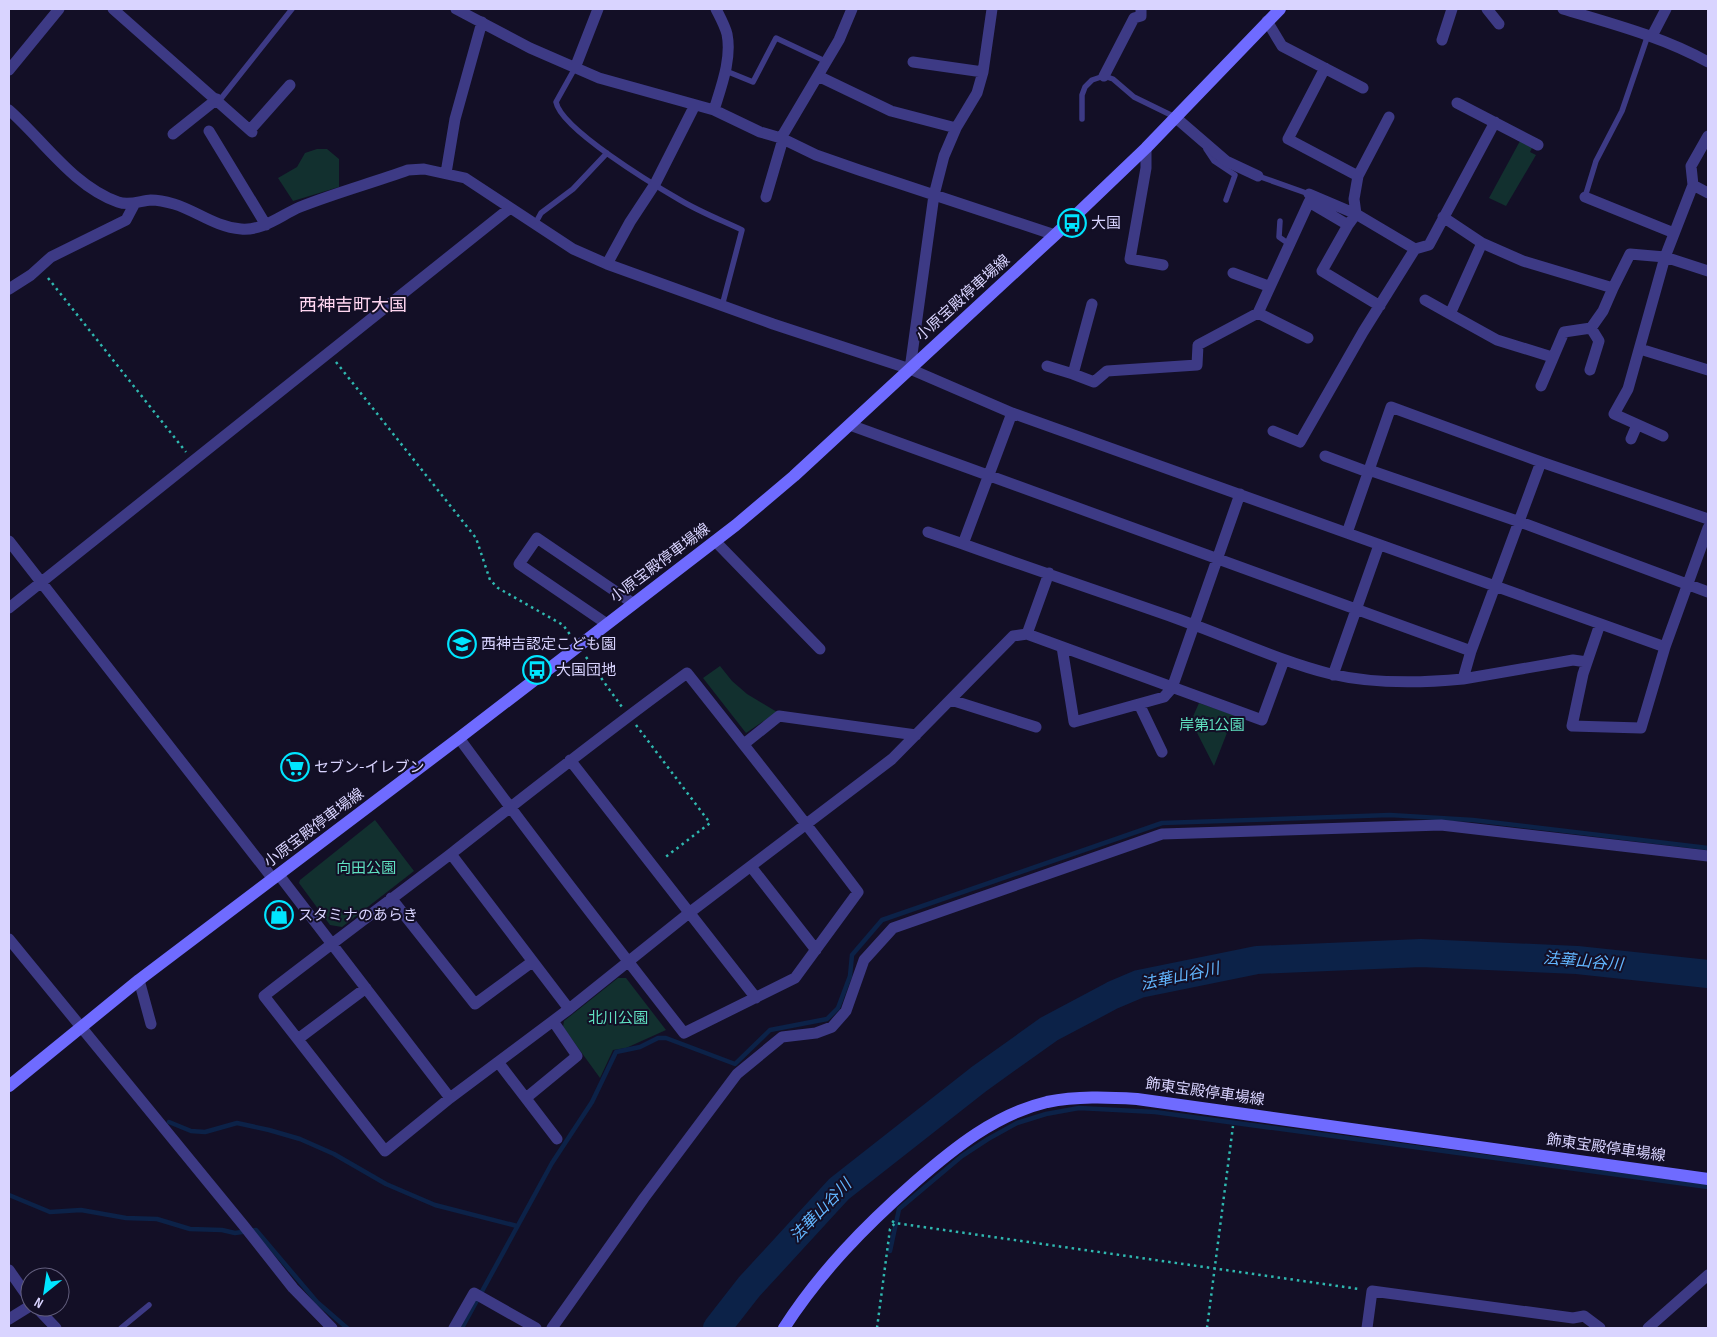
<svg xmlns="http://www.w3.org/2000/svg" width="1717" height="1337" font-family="'Sofia Sans Condensed','Noto Sans JP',sans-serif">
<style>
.green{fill:#12302f}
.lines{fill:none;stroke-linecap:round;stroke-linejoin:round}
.stream{stroke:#0c2248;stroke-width:4.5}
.river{stroke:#0c2248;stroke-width:28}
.path{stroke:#2fb8b0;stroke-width:2.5;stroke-dasharray:2.5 4;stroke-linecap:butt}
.lane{stroke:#3d3a85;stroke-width:5.5}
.street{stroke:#3d3a85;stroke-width:11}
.secondary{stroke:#6f6bff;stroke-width:12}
.labels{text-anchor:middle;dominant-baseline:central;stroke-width:4;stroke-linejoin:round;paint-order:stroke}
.poi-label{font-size:15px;fill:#d9d4ff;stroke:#130f26;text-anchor:start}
.street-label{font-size:15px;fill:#d9d4ff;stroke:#130f26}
.park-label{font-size:15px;fill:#5fe0c0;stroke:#130f26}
.water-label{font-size:16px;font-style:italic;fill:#62b6ff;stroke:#130f26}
.quarter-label{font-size:18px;fill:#ffd6f0;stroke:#130f26}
</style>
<rect width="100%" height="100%" fill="#130f26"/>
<path class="green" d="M 1520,141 L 1532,148 L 1530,152 L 1536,155 L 1506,206 L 1489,198 Z
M 317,149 L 327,149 L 339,159 L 339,187 L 293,201 L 278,178 L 297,167 L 305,153 Z
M 720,666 L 732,681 L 747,694 L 777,712 L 746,733 L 703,678 Z
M 1199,703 L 1234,715 L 1214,766 L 1191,721 Z
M 375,820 L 414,871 L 342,927 L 330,925 L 299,883 L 300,880 Z
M 618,978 L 626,978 L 666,1030 L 626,1048 L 613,1050 L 600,1078 L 563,1027 L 564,1021 Z"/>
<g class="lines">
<path class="stream" d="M 169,1122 L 191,1131 L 205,1132 L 237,1123 L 269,1130 L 300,1139 L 334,1154 L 386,1184 L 435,1205 L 517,1226
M 9,1195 L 50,1212 L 81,1210 L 126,1218 L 157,1219 L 190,1229 L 222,1230 L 235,1233 L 256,1230 L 317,1302 L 347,1328
M 890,1251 L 899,1209 L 962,1156 L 988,1139 L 1017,1123 L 1046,1114 L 1079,1108 L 1155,1112 L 1708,1187
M 462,1328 L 552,1163 L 592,1102 L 616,1052 L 640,1047 L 658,1038 L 666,1038 L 735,1064 L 770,1030 L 827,1019 L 838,1008 L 850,976 L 852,955 L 882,920 L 1162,823 L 1390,815 L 1473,820 L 1708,848"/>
<path class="river" d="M 717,1328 L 749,1287 L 839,1189 L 979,1079 L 1049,1029 L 1113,995 L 1139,984 L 1257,960 L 1421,953 L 1577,960 L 1708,974"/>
<path class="path" d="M 48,278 L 186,452
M 336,362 L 476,538 L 490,580 L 498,588 L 563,625 L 571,636
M 586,657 L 622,707
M 636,725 L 710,823 L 663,859
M 892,1221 L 895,1223 L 1359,1289
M 877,1328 L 890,1229 L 895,1223
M 1207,1328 L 1233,1126"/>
<path class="lane" d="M 575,68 L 556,102 C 561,129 654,185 680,200 C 700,212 721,220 742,230 L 722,306
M 726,71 L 753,82 L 776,38 L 827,62
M 219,101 L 292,9
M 1082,119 L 1082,95 L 1085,87 L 1092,80 L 1104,76 L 1113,79 L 1134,97 L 1175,117
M 1206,149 L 1214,161 L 1235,175 L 1226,200
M 1258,176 L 1309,194
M 1585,197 L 1596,161 L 1622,111 L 1648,35
M 1280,221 L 1279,237 L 1289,244
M 535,224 L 541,213 L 573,189 L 607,153
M 121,1328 L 149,1305"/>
<path class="street" d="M 113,9 L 252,132
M 456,9 L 530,48 L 599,78 L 714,110 L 760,132 L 781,138 L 816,155 L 859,170 L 1055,235
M 1487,9 L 1499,24
M 1563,9 C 1613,24 1663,37 1708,62
M 1267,21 L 1282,46 L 1363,88
M 1652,36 L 1666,9
M 1442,40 L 1452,9
M 913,62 L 983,72
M 575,68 L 598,9
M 9,70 L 59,9
M 818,76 L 891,111 L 956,128
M 1104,76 L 1134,18 L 1141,16 L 1141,9
M 1457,103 L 1538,145
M 9,110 C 44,141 73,186 118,202 C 129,206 140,201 151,200 C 158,200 167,202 174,204 C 197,211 215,227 241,229 C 263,231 281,215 300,207 C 335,193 372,183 408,170 L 424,169 L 465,178 L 573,249 L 607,264 L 773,324 L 910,369 L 1012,413 L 1665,647
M 714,110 C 721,87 732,59 727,34 C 725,26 720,17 716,9
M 1175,117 L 1226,161 L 1258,176
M 250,130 L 290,85
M 209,131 L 266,225
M 173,134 L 217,99
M 781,138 L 839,40 L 852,9
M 1146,148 L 1146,168 L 1130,259 L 1163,265
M 446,173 L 455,119 L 482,22
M 1358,176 L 1389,117
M 1693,185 L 1708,193
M 1309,194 L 1356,214 L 1348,225 L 1322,271 L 1380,306
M 766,197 L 783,139
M 1585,197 L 1674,233
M 1443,217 L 1482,243 L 1523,261 L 1613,288 L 1603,311 L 1591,328 L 1564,332 L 1541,386
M 1482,243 L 1450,314 L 1497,340 L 1552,357
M 1415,249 L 1429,245 L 1495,122
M 607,264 L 630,222 L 655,184 L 695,105
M 1233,273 L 1268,286
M 1613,288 L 1630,254 L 1665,257 L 1708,271
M 9,289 L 31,275 L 51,257 L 126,220 L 135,203
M 1425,300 L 1450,314
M 1092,304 L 1073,374 L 1094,382 L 1107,371 L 1197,365 L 1198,345 L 1258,313 L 1309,202 L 1348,225
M 1258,313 L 1308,338
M 1640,349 L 1708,370
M 1047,366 L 1073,374
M 910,369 L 934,195 L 944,156 L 956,128 L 977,93 L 983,72 L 992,9
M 1590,370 L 1599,341 L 1591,328
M 1012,413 L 963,544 C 1035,570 1107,594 1178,619 C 1229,637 1279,661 1331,674 C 1373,684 1421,683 1463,679 L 1471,651 L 1541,462
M 850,425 L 1471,651
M 1273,431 L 1300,442 L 1363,332 L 1415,249 L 1356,214 L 1354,199 L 1358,176 L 1288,139 L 1325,68
M 1663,436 L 1614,414 L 1628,389 L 1665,257 L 1693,185 L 1691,166 L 1708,136
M 1631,439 L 1637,425
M 1325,456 L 1368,472
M 1369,470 L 1520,522 L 1708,592
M 928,532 L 963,544
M 1347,533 L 1391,407 L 1541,462 L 1708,519
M 9,541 L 273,879
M 715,541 L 820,649
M 9,608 L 510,208
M 607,624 L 519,564 L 537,538 L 634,604
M 1600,624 L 1583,674 L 1572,726 L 1641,728 L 1665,647 L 1708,528
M 1027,634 L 1262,720 L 1284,660
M 1062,647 L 1074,722 L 1164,697 L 1172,688 L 1240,494
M 1333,675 L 1379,545
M 1463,679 L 1573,660 L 1587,662
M 951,700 L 1036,727
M 1139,704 L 1162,752
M 459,738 C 532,838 608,936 684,1033 L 795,978 L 858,892 C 802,818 745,746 687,673 C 607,731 530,792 452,853 C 389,901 326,948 264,996 L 385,1151 L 450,1098 L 569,1009 L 689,913 L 892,759 L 1013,636 L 1027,634 L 1049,573
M 744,744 L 779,716 L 916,735
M 570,760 L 756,998
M 451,854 L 569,1009
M 752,868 L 816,950
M 279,875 L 450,1098
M 391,898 L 475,1004 L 532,962
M 9,939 L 244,1226 L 293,1288 L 332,1328
M 139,980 L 151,1024
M 298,1039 L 366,988
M 498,1062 L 557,1139
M 526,1098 L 577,1056 L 553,1021
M 9,1270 L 30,1300
M 36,1307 L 56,1328
M 9,1319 L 30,1306
M 454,1328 L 474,1293 L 536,1328
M 552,1328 L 644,1198 L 737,1074 L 782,1037 L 816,1033 L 832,1027 L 846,1011 L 864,960 L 893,928 L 1162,834 L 1441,825 L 1708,856
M 1367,1328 L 1372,1291 L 1573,1318 L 1584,1316 L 1600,1328
M 1648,1328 L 1708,1275"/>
<path class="secondary" d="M 9,1086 L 139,980 L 459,738 L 736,525 L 794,476 L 1055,235 L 1146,148 L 1280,9
M 784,1328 C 820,1272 865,1226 915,1182 C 954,1148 996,1114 1047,1102 C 1077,1096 1107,1097 1137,1099 L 1708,1179"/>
</g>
<defs>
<symbol id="bus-ring" viewBox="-11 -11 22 22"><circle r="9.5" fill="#130f26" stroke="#00e5ff" stroke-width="1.5"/><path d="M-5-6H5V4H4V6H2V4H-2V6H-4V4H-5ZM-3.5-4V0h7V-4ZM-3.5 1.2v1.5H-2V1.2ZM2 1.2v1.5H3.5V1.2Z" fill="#00e5ff"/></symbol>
<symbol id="school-ring" viewBox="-11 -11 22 22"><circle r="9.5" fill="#130f26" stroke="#00e5ff" stroke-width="1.5"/><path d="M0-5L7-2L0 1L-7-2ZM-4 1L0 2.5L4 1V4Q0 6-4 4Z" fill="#00e5ff"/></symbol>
<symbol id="supermarket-ring" viewBox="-11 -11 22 22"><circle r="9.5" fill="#130f26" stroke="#00e5ff" stroke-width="1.5"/><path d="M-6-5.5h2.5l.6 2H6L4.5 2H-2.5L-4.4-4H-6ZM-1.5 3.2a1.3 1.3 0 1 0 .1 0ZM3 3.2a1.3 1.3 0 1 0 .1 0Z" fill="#00e5ff"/></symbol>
<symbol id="shop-ring" viewBox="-11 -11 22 22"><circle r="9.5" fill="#130f26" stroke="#00e5ff" stroke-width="1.5"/><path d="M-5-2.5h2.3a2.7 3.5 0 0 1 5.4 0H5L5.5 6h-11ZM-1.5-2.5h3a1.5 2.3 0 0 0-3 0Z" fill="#00e5ff"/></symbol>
</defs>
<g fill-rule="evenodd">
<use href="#bus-ring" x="1056" y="207" width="32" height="32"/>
<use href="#school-ring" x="446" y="628" width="32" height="32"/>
<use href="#bus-ring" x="521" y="654" width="32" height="32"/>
<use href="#supermarket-ring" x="279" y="751" width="32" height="32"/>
<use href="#shop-ring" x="263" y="899" width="32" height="32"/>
</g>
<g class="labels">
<g class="poi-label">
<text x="1091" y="223">大国</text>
<text x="481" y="644">西神吉認定こども園</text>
<text x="556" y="670">大国団地</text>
<text x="314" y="767">セブン-イレブン</text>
<text x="298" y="915">スタミナのあらき</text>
</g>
<g class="street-label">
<text transform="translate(963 298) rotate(-42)">小原宝殿停車場線</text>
<text transform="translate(660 563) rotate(-37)">小原宝殿停車場線</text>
<text transform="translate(314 828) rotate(-37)">小原宝殿停車場線</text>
<text transform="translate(1205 1092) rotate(8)">飾東宝殿停車場線</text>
<text transform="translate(1606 1148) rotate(8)">飾東宝殿停車場線</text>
</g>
<g class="park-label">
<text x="1212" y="725">岸第1公園</text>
<text x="366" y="868">向田公園</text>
<text x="618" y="1018">北川公園</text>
</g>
<g class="water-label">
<text transform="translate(1583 962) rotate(5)">法華山谷川</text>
<text transform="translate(1180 977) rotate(-12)">法華山谷川</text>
<text transform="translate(821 1211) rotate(-46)">法華山谷川</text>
</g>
<g class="quarter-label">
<text x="353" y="305">西神吉町大国</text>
</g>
</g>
<rect width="1717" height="1337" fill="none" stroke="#d9d4ff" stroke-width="20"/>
<g transform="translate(45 1292) rotate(210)"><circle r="24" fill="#130f26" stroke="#625e7d"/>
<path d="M0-4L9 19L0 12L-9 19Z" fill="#00e5ff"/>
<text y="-8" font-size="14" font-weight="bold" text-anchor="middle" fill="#d9d4ff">N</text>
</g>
</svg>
